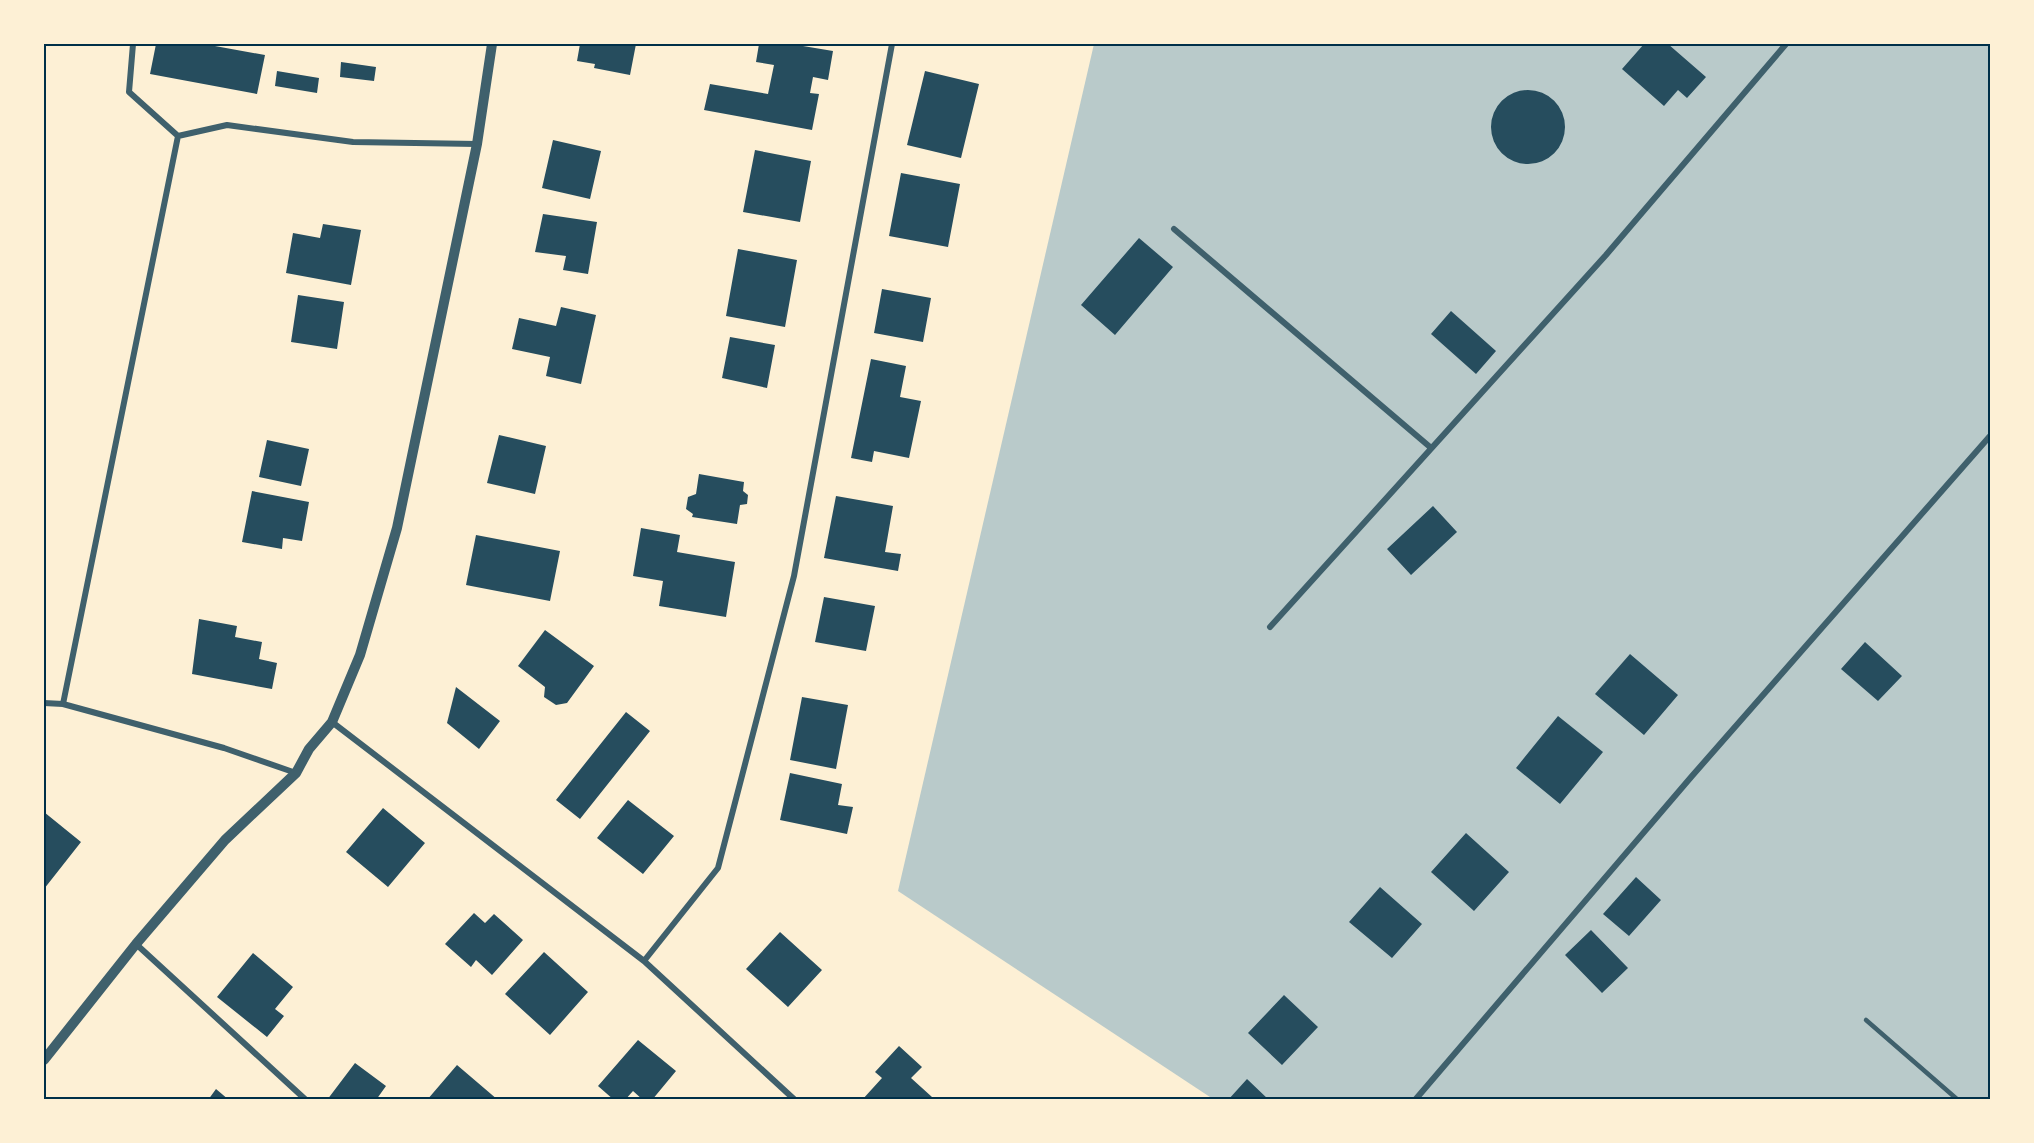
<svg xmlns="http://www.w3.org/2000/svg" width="2034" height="1143" font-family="Helvetica,sans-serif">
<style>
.green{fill:#b9caca}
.building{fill:#264d5e}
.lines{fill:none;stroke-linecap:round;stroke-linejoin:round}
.service{stroke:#3f606c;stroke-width:4.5}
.minor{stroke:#3f606c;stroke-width:6}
.tertiary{stroke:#3f606c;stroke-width:10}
.neatline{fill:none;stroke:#003049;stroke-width:2}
</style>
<rect width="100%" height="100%" fill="#fdf0d5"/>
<path class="green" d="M 1094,44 L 1990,44 L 1990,1099 L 1213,1099 L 898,891 Z"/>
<path class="building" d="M 156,44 L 204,44 L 265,55 L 257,94 L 150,74 Z
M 580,44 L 636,44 L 630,75 L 594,68 L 595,64 L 577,61 Z
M 759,44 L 791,44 L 833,51 L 828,80 L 813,77 L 810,93 L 819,94 L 812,130 L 704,110 L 710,84 L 768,94 L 774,65 L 756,62 Z
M 1644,44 L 1668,44 L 1706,77 L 1687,98 L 1678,90 L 1664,106 L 1622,69 Z
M 341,62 L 376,67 L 374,81 L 340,77 Z
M 277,71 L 319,78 L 317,93 L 275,86 Z
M 925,71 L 979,84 L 961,158 L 907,145 Z
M1491 127a37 37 0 1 1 74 0a37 37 0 1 1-74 0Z
M 553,140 L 601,151 L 590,199 L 542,188 Z
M 755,150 L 811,161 L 800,222 L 743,212 Z
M 901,173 L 960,184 L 948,247 L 889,236 Z
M 543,214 L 597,222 L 588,274 L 563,270 L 566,256 L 535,252 Z
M 323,224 L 361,230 L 351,285 L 286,273 L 293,233 L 320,238 Z
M 1139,238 L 1173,267 L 1115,335 L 1081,305 Z
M 738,249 L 797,260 L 785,327 L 726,316 Z
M 882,289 L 931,298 L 923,342 L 874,333 Z
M 298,295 L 344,302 L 337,349 L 291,342 Z
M 561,307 L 596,315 L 581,384 L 546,376 L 550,357 L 512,349 L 519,318 L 556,326 Z
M 1451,311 L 1496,351 L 1476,374 L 1431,334 Z
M 730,337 L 775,345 L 767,388 L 722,378 Z
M 871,359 L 906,366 L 900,397 L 921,401 L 909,458 L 874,451 L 872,462 L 851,458 Z
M 499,435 L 546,446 L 535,494 L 487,483 Z
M 267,440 L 309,449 L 301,486 L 259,477 Z
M 699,474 L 744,482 L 743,491 L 748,495 L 747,504 L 740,505 L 737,524 L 692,517 L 693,514 L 686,509 L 688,497 L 696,494 Z
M 252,491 L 309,502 L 302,541 L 283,538 L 282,549 L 242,542 Z
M 836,496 L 893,506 L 885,552 L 901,554 L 898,571 L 824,558 Z
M 1433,506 L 1457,532 L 1411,575 L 1387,549 Z
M 641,528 L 680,535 L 677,552 L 735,562 L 726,617 L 659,606 L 663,581 L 633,576 Z
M 476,535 L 560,551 L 550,601 L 466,585 Z
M 824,597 L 875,606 L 866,651 L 815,642 Z
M 199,619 L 237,626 L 235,637 L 262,642 L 259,659 L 277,663 L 272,689 L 192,674 Z
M 545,630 L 594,666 L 567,703 L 556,705 L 544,697 L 545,687 L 518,666 Z
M 1865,642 L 1902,676 L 1878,701 L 1841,669 Z
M 1630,654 L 1678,695 L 1644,735 L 1595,694 Z
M 456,687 L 500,721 L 479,749 L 447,723 Z
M 802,697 L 848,705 L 836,769 L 790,760 Z
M 626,712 L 650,731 L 580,819 L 556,800 Z
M 1558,716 L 1603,752 L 1560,804 L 1516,768 Z
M 790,773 L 842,784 L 838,805 L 853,807 L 847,834 L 780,820 Z
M 628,800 L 674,836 L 643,874 L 597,838 Z
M 383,808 L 425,843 L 388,887 L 346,852 Z
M 44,812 L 81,842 L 44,889 Z
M 1466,833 L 1509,872 L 1474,911 L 1431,872 Z
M 1636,877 L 1661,900 L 1629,936 L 1603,914 Z
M 1380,887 L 1422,924 L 1392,958 L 1349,922 Z
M 474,913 L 485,923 L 494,914 L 523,940 L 492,975 L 476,960 L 471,967 L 445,944 Z
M 1591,930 L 1628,968 L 1602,993 L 1565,955 Z
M 780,932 L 822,970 L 788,1007 L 746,969 Z
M 544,952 L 588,992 L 550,1035 L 505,994 Z
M 253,953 L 293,987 L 275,1009 L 284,1016 L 267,1037 L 217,997 Z
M 1284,995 L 1318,1027 L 1282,1065 L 1248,1033 Z
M 638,1040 L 676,1071 L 652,1100 L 643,1100 L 633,1091 L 625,1100 L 614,1100 L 598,1086 Z
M 899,1046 L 922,1067 L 911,1078 L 932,1097 L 930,1100 L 862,1100 L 882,1078 L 875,1072 Z
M 355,1063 L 386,1086 L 376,1100 L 327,1100 Z
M 457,1065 L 498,1100 L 427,1100 Z
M 1247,1079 L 1269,1100 L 1228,1100 Z
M 216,1089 L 229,1100 L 208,1100 Z"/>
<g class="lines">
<path class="service" d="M 1866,1020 L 1958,1100"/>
<path class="minor" d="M 178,136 L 227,125 L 353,142 L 477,144
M 1174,229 L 1430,447
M 1270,627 L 1606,255 L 1786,44
M 44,703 L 63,704 L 224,748 L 296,773
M 63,704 L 178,136 L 129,92 L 133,44
M 332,722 L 644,961 L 795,1100
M 136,944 L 306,1100
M 644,961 L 718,868 L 794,576 L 892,44
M 1415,1100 L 1692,776 L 1990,436"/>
<path class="tertiary" d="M 44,1060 L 136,944 L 225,840 L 296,773 L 309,749 L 332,722 L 360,655 L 397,528 L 477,144 L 492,44"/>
</g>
<rect width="2034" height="1143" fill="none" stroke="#fdf0d5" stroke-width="90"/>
<rect x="45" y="45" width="1944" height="1053" class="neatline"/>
</svg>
